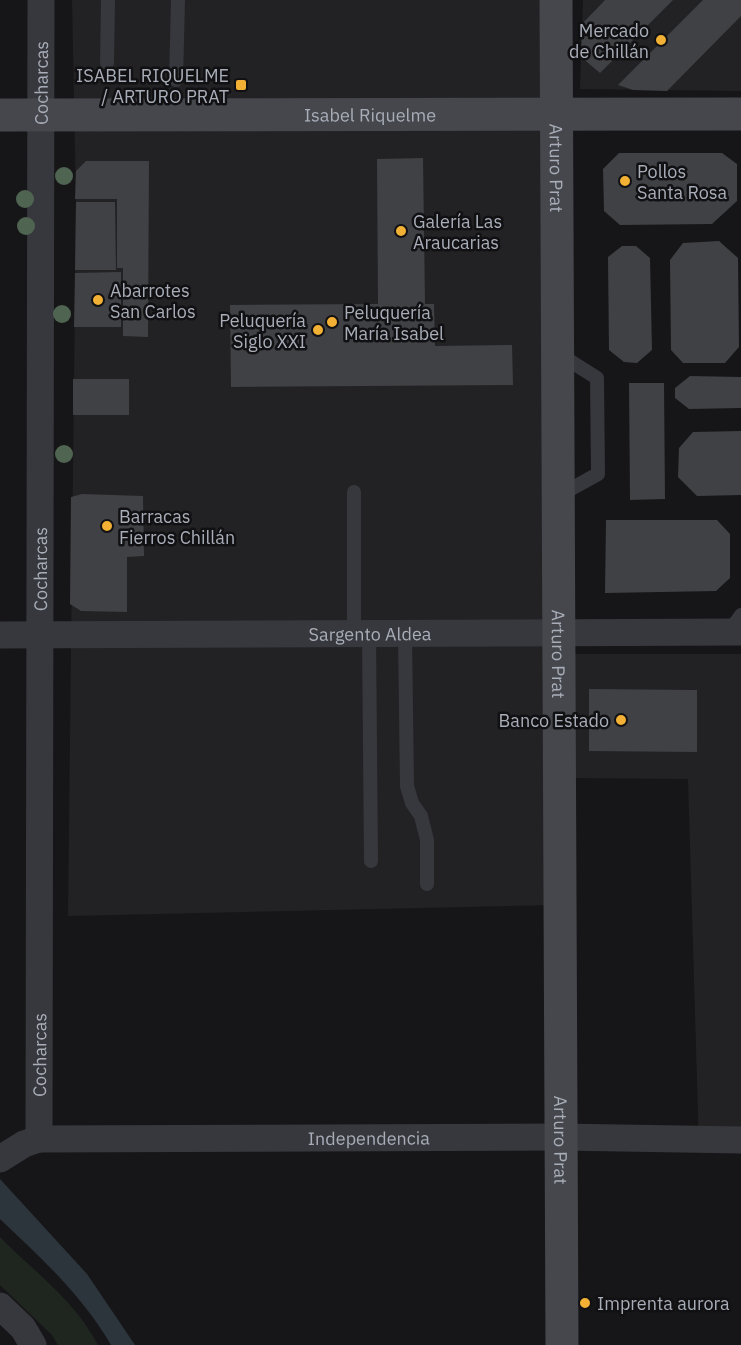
<svg xmlns="http://www.w3.org/2000/svg" width="741" height="1345" font-family="'IBM Plex Sans',sans-serif">
<style>
.built{fill:#222225}
.green{fill:#1e261f}
.water{fill:#2c353c}
.building{fill:#404145}
.lines{fill:none;stroke-linecap:round;stroke-linejoin:round}
.lane{stroke:#37383d;stroke-width:14}
.street{stroke:#37383d;stroke-width:27}
.secondary{stroke:#45474d;stroke-width:33}
.tree{fill:#506452}
.poi-dot{fill:#f2b134;stroke:#111113;stroke-width:2}
.labels{text-anchor:middle;dominant-baseline:central;stroke-width:5;stroke-linejoin:round;paint-order:stroke}
.poi-label{font-size:18px;fill:#a8adb8;stroke:#111113;text-anchor:start}
.street-label{font-size:18px;fill:#a8adb8;stroke:#111113}
</style>
<rect width="100%" height="100%" fill="#161618"/>
<path class="built" d="M 72,0 L 546,0 L 553,905 L 68,916 L 76,202 Z
M 583,0 L 741,0 L 741,91 L 580,89 Z
M 571,654 L 741,654 L 741,1147 L 699,1147 L 688,779 L 571,778 Z"/>
<path class="green" d="M 0,1237 C 35,1273 74,1299 98,1345 L 58,1345 L 52,1335 L 0,1285 Z"/>
<path class="water" d="M 0,1179 L 87,1274 L 135,1345 L 111,1345 C 82,1295 41,1258 0,1219 Z"/>
<path class="building" d="M 605,0 L 673,0 L 600,73 L 581,57 L 582,24 Z
M 703,0 L 741,0 L 741,16 L 667,91 L 633,90 L 618,85 Z
M 619,153 L 722,153 L 737,164 L 737,201 L 712,224 L 620,225 L 604,211 L 603,169 Z
M 423,158 L 425,304 L 434,304 L 435,346 L 512,345 L 513,385 L 231,387 L 230,305 L 378,304 L 377,159 Z
M 86,161 L 149,161 L 148,337 L 123,336 L 123,268 L 117,268 L 117,199 L 75,199 L 76,171 Z
M 76,202 L 115,202 L 116,270 L 75,270 Z
M 719,241 L 738,258 L 739,347 L 725,363 L 683,363 L 671,350 L 670,260 L 683,243 Z
M 622,246 L 636,246 L 650,258 L 652,350 L 637,363 L 624,362 L 609,350 L 608,257 Z
M 121,272 L 121,327 L 74,327 L 75,273 Z
M 690,376 L 741,377 L 741,408 L 689,409 L 675,398 L 675,388 Z
M 73,379 L 129,379 L 129,415 L 73,415 Z
M 629,383 L 664,383 L 665,499 L 630,500 Z
M 741,431 L 741,495 L 697,496 L 678,477 L 679,448 L 693,432 Z
M 82,494 L 143,496 L 144,556 L 127,557 L 127,612 L 81,611 L 70,604 L 71,497 Z
M 606,520 L 717,520 L 730,534 L 730,578 L 716,591 L 605,593 Z
M 589,689 L 697,690 L 697,752 L 589,751 Z"/>
<g class="lines">
<path class="lane" d="M 107,63 L 108,0
M 176,80 L 178,0
M 559,354 L 597,378 L 598,474 L 560,495
M 729,632 L 741,615
M 354,634 L 354,492
M 369,634 L 371,861
M 405,634 L 407,786 L 412,803 L 421,816 L 427,840 L 427,884"/>
<g class="street">
<path id="s1" d="M 0,635 L 741,632"/>
<path id="s2" d="M 39,1139 L 41,0"/>
<path id="s3" d="M 0,1159 L 24,1144 L 39,1139 L 561,1137 L 741,1140"/>
<path d="M 0,1306 L 23,1328 L 33,1345"/>
</g>
<g class="secondary">
<path id="s4" d="M 556,0 L 562,1345"/>
<path id="s5" d="M 0,115 L 741,114"/>
</g>
</g>
<g class="tree">
<circle cx="64" cy="176" r="9"/>
<circle cx="25" cy="199" r="9"/>
<circle cx="26" cy="226" r="9"/>
<circle cx="62" cy="314" r="9"/>
<circle cx="64" cy="454" r="9"/>
</g>
<g class="poi-dot">
<circle cx="661" cy="40" r="6"/>
<rect x="235" y="79" width="12" height="12" rx="3"/>
<circle cx="625" cy="181" r="6"/>
<circle cx="401" cy="231" r="6"/>
<circle cx="98" cy="300" r="6"/>
<circle cx="332" cy="322" r="6"/>
<circle cx="318" cy="330" r="6"/>
<circle cx="107" cy="526" r="6"/>
<circle cx="621" cy="720" r="6"/>
<circle cx="585" cy="1303" r="6"/>
</g>
<g class="labels">
<g class="poi-label">
<text x="649" y="30" text-anchor="end">Mercado<tspan x="649" dy="21">de Chillán</tspan></text>
<text x="229" y="75" text-anchor="end">ISABEL RIQUELME<tspan x="229" dy="21">/ ARTURO PRAT</tspan></text>
<text x="637" y="171">Pollos<tspan x="637" dy="21">Santa Rosa</tspan></text>
<text x="413" y="221">Galería Las<tspan x="413" dy="21">Araucarias</tspan></text>
<text x="110" y="290">Abarrotes<tspan x="110" dy="21">San Carlos</tspan></text>
<text x="344" y="312">Peluquería<tspan x="344" dy="21">María Isabel</tspan></text>
<text x="306" y="320" text-anchor="end">Peluquería<tspan x="306" dy="21">Siglo XXI</tspan></text>
<text x="119" y="516">Barracas<tspan x="119" dy="21">Fierros Chillán</tspan></text>
<text x="609" y="720" text-anchor="end">Banco Estado</text>
<text x="597" y="1303">Imprenta aurora</text>
</g>
<g class="street-label">
<text stroke="none"><textPath href="#s2" startOffset="1056">Cocharcas</textPath></text>
<text stroke="none"><textPath href="#s5" startOffset="370">Isabel Riquelme</textPath></text>
<text stroke="none"><textPath href="#s4" startOffset="168">Arturo Prat</textPath></text>
<text stroke="none"><textPath href="#s2" startOffset="570">Cocharcas</textPath></text>
<text stroke="none"><textPath href="#s1" startOffset="370">Sargento Aldea</textPath></text>
<text stroke="none"><textPath href="#s4" startOffset="654">Arturo Prat</textPath></text>
<text stroke="none"><textPath href="#s2" startOffset="84">Cocharcas</textPath></text>
<text stroke="none"><textPath href="#s3" startOffset="374">Independencia</textPath></text>
<text stroke="none"><textPath href="#s4" startOffset="1140">Arturo Prat</textPath></text>
</g>
</g>
</svg>
